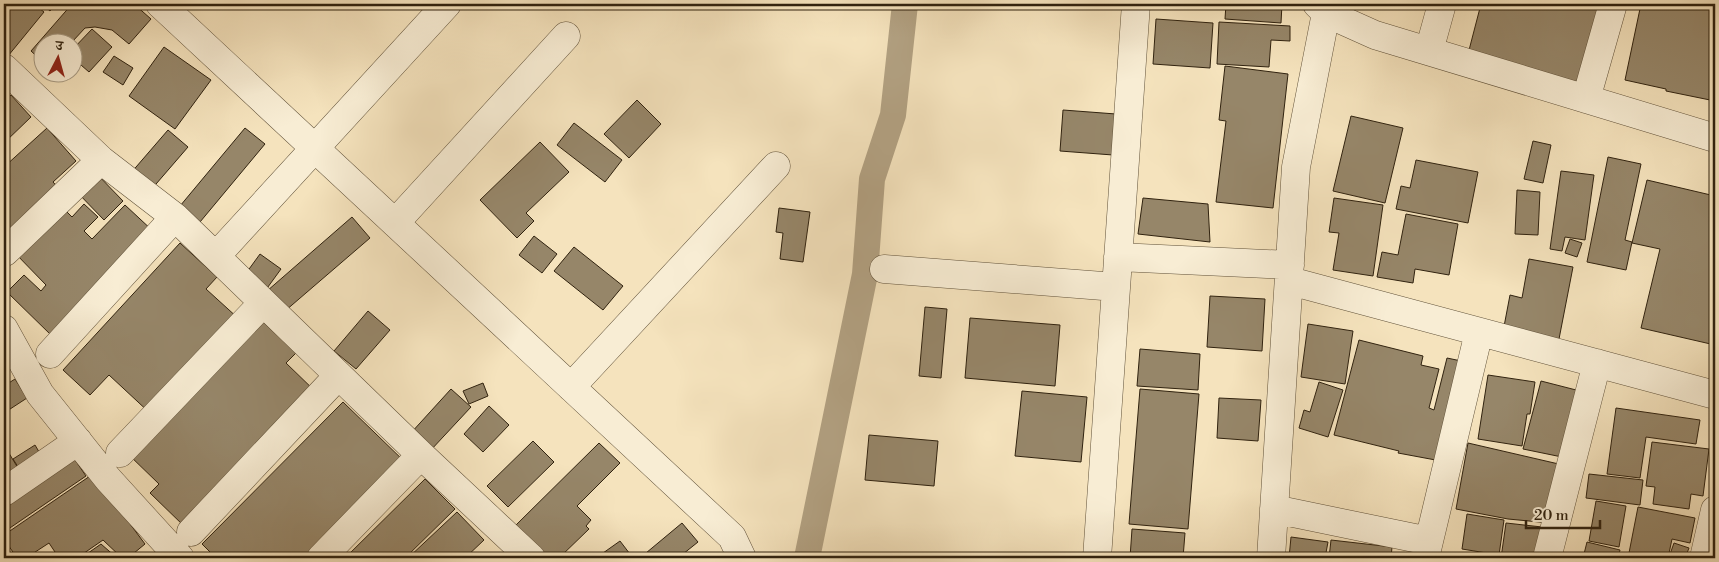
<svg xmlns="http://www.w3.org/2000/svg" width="1719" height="562" font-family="'Libre Bodoni','Noto Serif Devanagari',serif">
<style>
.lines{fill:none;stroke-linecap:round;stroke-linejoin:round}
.canal{stroke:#b2a182;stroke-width:26}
.building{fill:#968669;stroke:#30220f}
.minor-casing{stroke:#61523a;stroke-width:29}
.minor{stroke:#f8edd4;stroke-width:28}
</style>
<rect width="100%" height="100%" fill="#f5e3bd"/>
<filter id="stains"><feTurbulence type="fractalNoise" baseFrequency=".004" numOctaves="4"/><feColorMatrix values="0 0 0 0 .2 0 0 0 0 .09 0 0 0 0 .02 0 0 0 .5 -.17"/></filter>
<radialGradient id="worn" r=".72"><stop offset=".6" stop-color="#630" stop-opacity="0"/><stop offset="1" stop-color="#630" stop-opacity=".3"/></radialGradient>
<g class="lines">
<path class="canal" d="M 807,558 L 865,274 L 872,179 L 893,115 L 905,4"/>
</g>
<path class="building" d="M 14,4 L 34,4 L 44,12 L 8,56 L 4,52 L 4,16 Z
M 42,4 L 56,4 L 50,11 Z
M 72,4 L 134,4 L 151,19 L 129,44 L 112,30 L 95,27 L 85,28 L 72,42 L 42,42 L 42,61 L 31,51 Z
M 1226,4 L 1282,4 L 1281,23 L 1225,19 Z
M 1481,4 L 1605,4 L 1585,84 L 1468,54 Z
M 1641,4 L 1715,4 L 1715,101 L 1666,91 L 1666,89 L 1625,80 Z
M 1156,19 L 1213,23 L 1210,68 L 1153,64 Z
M 1219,22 L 1290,26 L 1290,41 L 1271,40 L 1269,67 L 1217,64 Z
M 92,29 L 112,47 L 89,72 L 81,65 L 67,80 L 58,72 L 72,72 L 72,50 Z
M 164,47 L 211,80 L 175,129 L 129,96 Z
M 114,56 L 133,68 L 123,85 L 103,72 Z
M 1225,66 L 1288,74 L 1273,208 L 1216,202 L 1226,121 L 1219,120 Z
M 11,95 L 31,117 L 4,143 L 4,102 Z
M 637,100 L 661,124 L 629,158 L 604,134 Z
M 1063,110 L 1116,114 L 1113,155 L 1060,151 Z
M 1351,116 L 1403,128 L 1385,203 L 1333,191 Z
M 574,123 L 622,160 L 605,182 L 557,145 Z
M 47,128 L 76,161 L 53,182 L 63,193 L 4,244 L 4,167 Z
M 245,128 L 265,144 L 195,228 L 175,212 Z
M 168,130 L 188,147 L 150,191 L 130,174 Z
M 1533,141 L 1551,145 L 1543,183 L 1524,179 Z
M 540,142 L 569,172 L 526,213 L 534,221 L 517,238 L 480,200 Z
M 1608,157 L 1641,164 L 1625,240 L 1632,242 L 1626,270 L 1587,262 Z
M 1416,160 L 1478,172 L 1468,223 L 1396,209 L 1401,186 L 1410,188 Z
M 94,171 L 123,201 L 104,220 L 75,190 Z
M 1561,171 L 1594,175 L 1585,240 L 1565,237 L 1562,251 L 1550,249 Z
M 1647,180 L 1715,196 L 1715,345 L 1641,328 L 1660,249 L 1632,243 Z
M 1517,190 L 1540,192 L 1538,235 L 1515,234 Z
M 1143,198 L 1208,204 L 1210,242 L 1138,234 Z
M 1334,198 L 1383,205 L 1373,276 L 1333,270 L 1339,233 L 1329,232 Z
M 84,204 L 98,217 L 84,231 L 92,239 L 125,205 L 154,232 L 52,336 L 7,292 L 24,275 L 41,291 L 46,285 L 14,252 L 60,205 L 72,217 Z
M 779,208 L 810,212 L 803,262 L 780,259 L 783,233 L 776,232 Z
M 1406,214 L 1458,224 L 1449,275 L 1415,269 L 1413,283 L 1377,277 L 1382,252 L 1398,255 Z
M 352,217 L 370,238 L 285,311 L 267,291 Z
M 534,236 L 557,254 L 542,273 L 519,255 Z
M 1570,239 L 1582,243 L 1577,257 L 1565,253 Z
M 180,243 L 217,277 L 206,289 L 239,319 L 152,415 L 109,375 L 90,395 L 63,370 Z
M 574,247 L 623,286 L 603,310 L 554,271 Z
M 260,254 L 281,269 L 265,291 L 244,276 Z
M 1529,259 L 1573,267 L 1559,339 L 1519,332 L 1502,337 L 1510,295 L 1522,298 Z
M 1210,296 L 1265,299 L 1262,351 L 1207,347 Z
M 925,307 L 947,309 L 941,378 L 919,376 Z
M 368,311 L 390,330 L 356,369 L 334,351 Z
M 970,318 L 1060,325 L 1055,386 L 965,378 Z
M 260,319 L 296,353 L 286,363 L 318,394 L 185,527 L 150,493 L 159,484 L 127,453 Z
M 1308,324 L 1353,331 L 1345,384 L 1301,377 Z
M 1359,340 L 1423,356 L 1421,365 L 1439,369 L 1429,408 L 1434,410 L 1447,358 L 1466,362 L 1441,461 L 1398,453 L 1399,451 L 1334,435 Z
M 1140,349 L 1200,354 L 1198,390 L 1137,386 Z
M 1488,375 L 1535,382 L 1530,414 L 1527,414 L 1522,446 L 1478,439 Z
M 15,379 L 27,398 L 4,413 L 4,386 Z
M 1541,381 L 1580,391 L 1562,457 L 1523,449 Z
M 1319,382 L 1343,390 L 1328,437 L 1299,428 L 1304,410 L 1310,412 Z
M 483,383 L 488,396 L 469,404 L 463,391 Z
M 451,389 L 471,407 L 430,451 L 410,434 Z
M 1140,389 L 1199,394 L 1188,529 L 1129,524 Z
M 1022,391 L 1087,397 L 1081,462 L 1015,456 Z
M 1219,398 L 1261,400 L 1258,441 L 1217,438 Z
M 343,402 L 407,464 L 313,558 L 216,558 L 202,544 Z
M 489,406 L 509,425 L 483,452 L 464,434 Z
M 1616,408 L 1700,420 L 1696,444 L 1646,437 L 1640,478 L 1607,474 Z
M 869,435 L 938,441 L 934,486 L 865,480 Z
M 533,441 L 554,462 L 508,507 L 487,486 Z
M 1652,442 L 1709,449 L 1703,496 L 1691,494 L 1689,509 L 1653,504 L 1655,487 L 1646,486 Z
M 599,443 L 620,463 L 577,506 L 591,520 L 586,526 L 589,529 L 559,558 L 549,558 L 516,525 Z
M 1468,443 L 1563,465 L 1550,523 L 1508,519 L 1456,509 Z
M 4,445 L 21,473 L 4,484 Z
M 35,445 L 45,462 L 24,476 L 13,459 Z
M 69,451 L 86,476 L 4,532 L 4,496 Z
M 1589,474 L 1643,480 L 1640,505 L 1586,498 Z
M 90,476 L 104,495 L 107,493 L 145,544 L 128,558 L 122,558 L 103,540 L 77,558 L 59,558 L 49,543 L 26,558 L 17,558 L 4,539 L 4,535 Z
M 425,479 L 455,509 L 405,558 L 345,558 Z
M 1596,501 L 1626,506 L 1619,547 L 1589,541 Z
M 1638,507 L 1695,518 L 1690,543 L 1672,539 L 1668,558 L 1628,558 Z
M 457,512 L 484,540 L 465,558 L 408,558 Z
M 1467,514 L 1504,520 L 1499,555 L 1462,549 Z
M 682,523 L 698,542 L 678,558 L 640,558 Z
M 1506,523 L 1551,528 L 1541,558 L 1501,558 Z
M 1132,529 L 1185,533 L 1183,558 L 1130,558 Z
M 1291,537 L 1328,542 L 1325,558 L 1289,558 Z
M 1331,540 L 1392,547 L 1391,558 L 1329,558 Z
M 620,541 L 633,558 L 596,558 Z
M 1587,542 L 1620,550 L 1618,558 L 1583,558 Z
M 1674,543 L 1689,548 L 1685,558 L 1669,557 Z
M 101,544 L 117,558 L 81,558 Z"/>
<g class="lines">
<defs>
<path id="minor" d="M 160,4 L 732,537 L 742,558
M 1317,4 L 1326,13 L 1375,35 L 1715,138
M 1429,51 L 1442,4
M 4,68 L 101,160 L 175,217 L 421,455 L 531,558
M 1586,99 L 1613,4
M 395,223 L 566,36
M 5,252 L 101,160
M 216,256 L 447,4
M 1118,257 L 1290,265
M 884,269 L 1116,287
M 1290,281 L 1715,395
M 4,329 L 40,394 L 108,479 L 180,558
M 50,354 L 175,217
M 571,387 L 776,166
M 120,453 L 263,303
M 4,492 L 78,441
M 1274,509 L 1429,541
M 191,532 L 338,376
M 321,558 L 421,455
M 1097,558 L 1136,4
M 1271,558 L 1296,167 L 1326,13
M 1425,558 L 1479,332
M 1547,558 L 1597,363
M 1704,558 L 1715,510"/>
</defs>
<use href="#minor" class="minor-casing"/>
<use href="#minor" class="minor"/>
</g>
<rect width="1719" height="562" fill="none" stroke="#f5e3bd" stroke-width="20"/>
<rect x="5" y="5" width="1709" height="552" fill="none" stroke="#30220f" stroke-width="2.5"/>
<rect x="10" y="10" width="1699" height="542" fill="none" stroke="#30220f"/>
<g transform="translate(58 58) rotate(6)"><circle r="24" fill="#f8edd4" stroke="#a89c85"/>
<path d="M0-4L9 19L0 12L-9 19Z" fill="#8f2418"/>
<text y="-8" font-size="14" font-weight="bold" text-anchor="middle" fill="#30220f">उ</text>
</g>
<path d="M1526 520v8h74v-8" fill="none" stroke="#30220f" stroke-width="2.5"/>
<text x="1534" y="520" font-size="15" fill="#30220f" stroke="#f8edd4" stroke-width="4" paint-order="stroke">20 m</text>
<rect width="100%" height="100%" filter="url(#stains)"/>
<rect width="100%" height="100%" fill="url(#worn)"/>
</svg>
